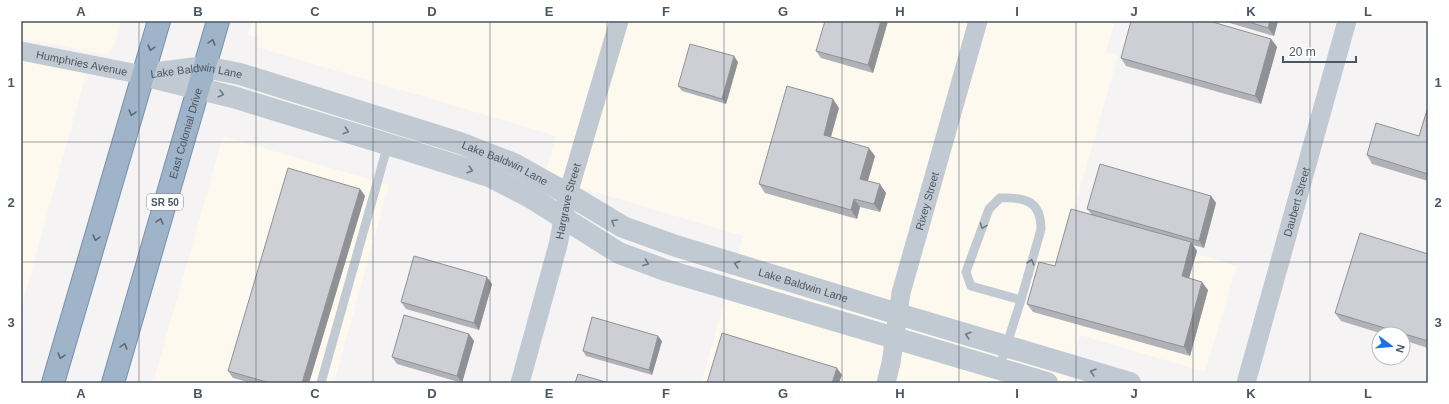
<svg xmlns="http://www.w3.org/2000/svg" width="1449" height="404" font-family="Helvetica,sans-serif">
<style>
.commercial{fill:#fdf9ef}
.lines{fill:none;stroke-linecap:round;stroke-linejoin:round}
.trunk-casing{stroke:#7690ad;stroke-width:24}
.service{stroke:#c1cad2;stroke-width:9}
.minor{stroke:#c1cad2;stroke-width:19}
.tertiary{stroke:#c1cad2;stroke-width:22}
.trunk{stroke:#9fb4c9;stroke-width:22}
.wall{fill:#b0b2b7}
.shaded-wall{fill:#909195}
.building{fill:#cdcfd5;stroke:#909195}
.oneway{stroke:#5b6976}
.oneway2{stroke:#6e7983}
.grid{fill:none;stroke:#4a5661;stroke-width:1;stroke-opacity:0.55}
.labels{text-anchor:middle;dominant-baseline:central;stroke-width:3.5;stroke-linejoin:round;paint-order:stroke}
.shield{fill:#fff;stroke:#808990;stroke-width:1}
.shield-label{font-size:10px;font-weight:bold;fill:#4a5661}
.street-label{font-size:11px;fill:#4a5661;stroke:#fff}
.neatline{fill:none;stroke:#4a5661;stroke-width:1.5}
.grid-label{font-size:13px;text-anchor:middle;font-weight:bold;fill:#4a5661}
</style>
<rect width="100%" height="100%" fill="#f5f3f3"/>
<path class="commercial" d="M 21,21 L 122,21 L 115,44 L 107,55 L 40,41 L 21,40 Z
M 252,21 L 1115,21 L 1106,52 L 1118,56 L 1072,216 L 1237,266 L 1205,372 L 1080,335 L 1067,383 L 701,383 L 743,236 L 544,177 L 556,136 L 256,47 L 259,38 L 248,34 Z
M 21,54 L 88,67 L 21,309 Z
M 223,136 L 389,185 L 334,383 L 153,383 Z"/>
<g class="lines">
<defs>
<g id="trunk">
<path d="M 53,383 L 159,21"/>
<path id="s6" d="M 113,383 L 218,21"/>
</g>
</defs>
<use href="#trunk" class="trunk-casing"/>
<path class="service" d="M 999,369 L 1021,300 L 1041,229 C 1041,200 1024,197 1000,198 L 989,209 L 966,272 L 971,286 L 1021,300
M 321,383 L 388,144"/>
<g class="minor">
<path id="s1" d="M 21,51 L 143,75"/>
<path id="s2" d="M 520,383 L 558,245 L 568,194 L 619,21"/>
<path id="s3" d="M 886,383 L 891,363 L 901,293 L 978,21"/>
<path id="s4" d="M 1246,383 L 1347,21"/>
</g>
<g class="tertiary">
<path id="s5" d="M 143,75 L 205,67 L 240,74 L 460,143 L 514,164 L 568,194 L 623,227 L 676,246 L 898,314 L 1130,383"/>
<path d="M 155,78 L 233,97 L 410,151 L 489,176 L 530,197 L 619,253 L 665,270 L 1047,383"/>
</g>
<use href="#trunk" class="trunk"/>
</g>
<path class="wall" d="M 888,21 L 873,73 L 821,58 L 816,51 Z
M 1223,21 L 1278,21 L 1274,36 Z
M 1271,39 L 1277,47 L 1261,104 L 1126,66 L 1121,58 Z
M 738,62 L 726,104 L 682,91 L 678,86 Z
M 1428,107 L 1428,181 L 1372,164 L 1367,155 L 1419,136 Z
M 839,108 L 831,137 L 875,156 L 868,181 L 886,193 L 880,212 L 860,207 L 857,219 L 765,193 L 759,184 Z
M 360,189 L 365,196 L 309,383 L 251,383 L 233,378 L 228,371 Z
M 1211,196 L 1216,203 L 1204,248 L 1193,245 L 1197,251 L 1189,278 L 1208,290 L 1190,356 L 1033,312 L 1027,304 L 1055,266 L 1092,215 L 1087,209 Z
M 1428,254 L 1428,348 L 1403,340 L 1403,334 L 1383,334 L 1341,321 L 1335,313 Z
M 492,284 L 479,330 L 406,309 L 401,302 Z
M 469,334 L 474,341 L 462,383 L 397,364 L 392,357 Z
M 662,341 L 652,375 L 586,356 L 583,351 Z"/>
<path class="shaded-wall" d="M 881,21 L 888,21 L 873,73 L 868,65 Z
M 1270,21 L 1278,21 L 1274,36 L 1268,28 Z
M 1271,39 L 1277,47 L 1261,104 L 1255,96 Z
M 734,56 L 738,62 L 726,104 L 722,99 Z
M 833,99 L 839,108 L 829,143 L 824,135 Z
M 869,148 L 875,156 L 866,187 L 860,179 Z
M 880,184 L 886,193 L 880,212 L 874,204 Z
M 360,189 L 365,196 L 309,383 L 302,383 Z
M 1211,196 L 1216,203 L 1204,248 L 1199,241 Z
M 854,199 L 860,207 L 857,219 L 851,210 Z
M 1191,242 L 1197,251 L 1187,285 L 1182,276 Z
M 487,277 L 492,284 L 479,330 L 474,323 Z
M 1202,282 L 1208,290 L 1190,356 L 1184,347 Z
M 469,334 L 474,341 L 462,383 L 457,376 Z
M 658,336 L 662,341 L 652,375 L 649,370 Z
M 837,368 L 842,375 L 839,383 L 832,383 Z"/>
<path class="building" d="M 825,21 L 881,21 L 868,65 L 816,51 Z
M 1131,21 L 1209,21 L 1271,39 L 1255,96 L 1121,58 Z
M 1246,21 L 1270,21 L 1268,28 Z
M 690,44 L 734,56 L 722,99 L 678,86 Z
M 787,86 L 833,99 L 824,135 L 869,148 L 860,179 L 880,184 L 874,204 L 854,199 L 851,210 L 759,184 Z
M 1428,107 L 1428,174 L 1367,155 L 1376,123 L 1419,136 Z
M 1100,164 L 1211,196 L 1199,241 L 1087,209 Z
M 288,168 L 360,189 L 302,383 L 270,383 L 228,371 Z
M 1071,209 L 1191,242 L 1182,276 L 1202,282 L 1184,347 L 1027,304 L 1039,262 L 1055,266 Z
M 1360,233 L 1428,254 L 1428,341 L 1335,313 Z
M 414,256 L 487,277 L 474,323 L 401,302 Z
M 404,315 L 469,334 L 457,376 L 392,357 Z
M 592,317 L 658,336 L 649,370 L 583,351 Z
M 722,333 L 837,368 L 832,383 L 707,383 Z
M 578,374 L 609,383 L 575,383 Z"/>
<defs><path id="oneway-chevron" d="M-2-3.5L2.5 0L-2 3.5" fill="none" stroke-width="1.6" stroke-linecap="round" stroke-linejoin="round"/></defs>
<g class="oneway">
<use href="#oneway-chevron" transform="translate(212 42) rotate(-74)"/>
<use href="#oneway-chevron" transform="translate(151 48) rotate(106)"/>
<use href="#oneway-chevron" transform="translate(132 113) rotate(106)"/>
<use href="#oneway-chevron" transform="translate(160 221) rotate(-74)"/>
<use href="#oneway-chevron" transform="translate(96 238) rotate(106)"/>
<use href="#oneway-chevron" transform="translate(124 346) rotate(-74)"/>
<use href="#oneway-chevron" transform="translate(61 356) rotate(106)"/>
</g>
<g class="oneway2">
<use href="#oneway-chevron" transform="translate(221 94) rotate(14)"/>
<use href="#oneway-chevron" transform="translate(346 131) rotate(17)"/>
<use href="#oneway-chevron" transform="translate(470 170) rotate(18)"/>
<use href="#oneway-chevron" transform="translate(614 222) rotate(-149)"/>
<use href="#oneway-chevron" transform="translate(983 226) rotate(110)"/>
<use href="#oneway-chevron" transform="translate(1031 262) rotate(-74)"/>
<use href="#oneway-chevron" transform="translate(646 263) rotate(21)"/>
<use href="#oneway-chevron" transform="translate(737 264) rotate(-163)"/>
<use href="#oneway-chevron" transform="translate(968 335) rotate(-163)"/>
<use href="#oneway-chevron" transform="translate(1093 372) rotate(-164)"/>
</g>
<path class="grid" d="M 139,21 L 139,383M 256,21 L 256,383M 373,21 L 373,383M 490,21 L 490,383M 607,21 L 607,383M 724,21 L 724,383M 842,21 L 842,383M 959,21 L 959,383M 1076,21 L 1076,383M 1193,21 L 1193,383M 1310,21 L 1310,383M 21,142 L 1428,142M 21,262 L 1428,262"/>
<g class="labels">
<rect class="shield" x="147" y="194" width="36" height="16" rx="3"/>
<g class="shield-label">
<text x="165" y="202">SR 50</text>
</g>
<g class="street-label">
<text stroke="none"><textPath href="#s1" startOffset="62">Humphries Avenue</textPath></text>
<text stroke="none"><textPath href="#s5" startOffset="54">Lake Baldwin Lane</textPath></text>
<text stroke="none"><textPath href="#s6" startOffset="260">East Colonial Drive</textPath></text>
<text stroke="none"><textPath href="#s5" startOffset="378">Lake Baldwin Lane</textPath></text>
<text stroke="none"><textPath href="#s3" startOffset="187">Rixey Street</textPath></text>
<text stroke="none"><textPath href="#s2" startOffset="188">Hargrave Street</textPath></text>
<text stroke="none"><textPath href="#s4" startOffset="188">Daubert Street</textPath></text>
<text stroke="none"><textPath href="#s5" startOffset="702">Lake Baldwin Lane</textPath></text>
</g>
</g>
<rect width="1449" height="404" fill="none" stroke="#ffffff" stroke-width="44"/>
<g transform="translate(1391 346) rotate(106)"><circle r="19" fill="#ffffff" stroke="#b7bbc0"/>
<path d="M0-3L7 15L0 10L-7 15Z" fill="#1a73e8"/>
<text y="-6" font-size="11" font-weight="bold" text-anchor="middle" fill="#4a5661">N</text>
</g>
<path d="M1283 56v6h73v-6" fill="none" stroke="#4a5661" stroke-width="2"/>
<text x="1289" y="56" font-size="12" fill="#4a5661" stroke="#ffffff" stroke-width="3" paint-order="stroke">20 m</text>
<rect x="22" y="22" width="1405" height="360" class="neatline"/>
<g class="grid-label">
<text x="81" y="16">A</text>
<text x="198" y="16">B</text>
<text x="315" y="16">C</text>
<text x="432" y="16">D</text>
<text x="549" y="16">E</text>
<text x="666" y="16">F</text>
<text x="783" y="16">G</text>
<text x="900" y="16">H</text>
<text x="1017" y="16">I</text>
<text x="1134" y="16">J</text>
<text x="1251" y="16">K</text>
<text x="1368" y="16">L</text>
<text x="11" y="87">1</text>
<text x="1438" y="87">1</text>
<text x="11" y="207">2</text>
<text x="1438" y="207">2</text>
<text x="11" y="327">3</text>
<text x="1438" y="327">3</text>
<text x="81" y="398">A</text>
<text x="198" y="398">B</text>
<text x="315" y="398">C</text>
<text x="432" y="398">D</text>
<text x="549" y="398">E</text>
<text x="666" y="398">F</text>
<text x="783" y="398">G</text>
<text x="900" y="398">H</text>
<text x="1017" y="398">I</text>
<text x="1134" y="398">J</text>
<text x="1251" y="398">K</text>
<text x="1368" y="398">L</text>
</g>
</svg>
